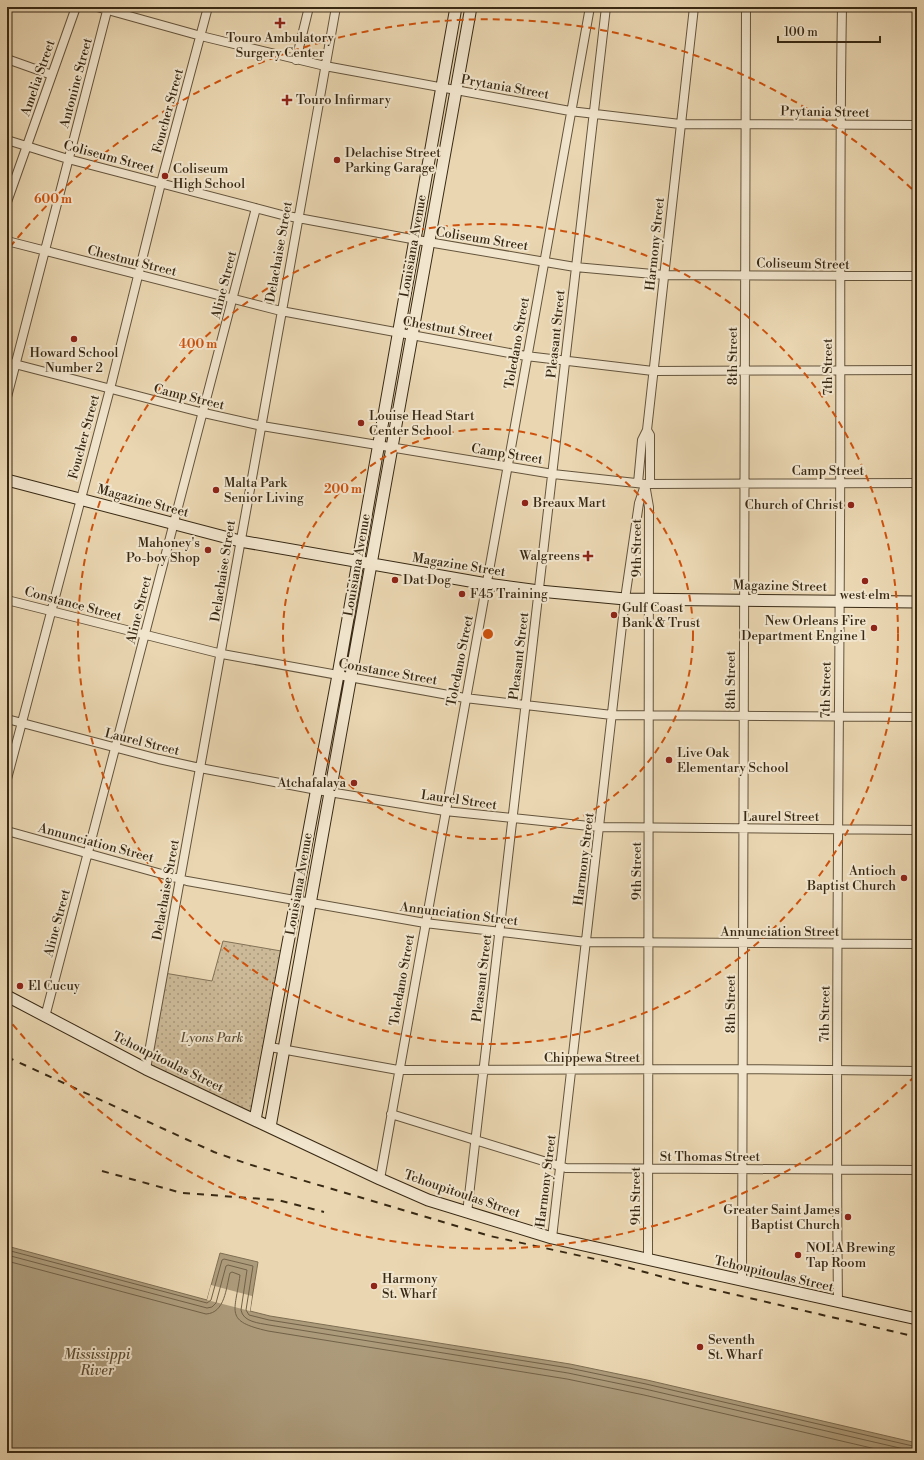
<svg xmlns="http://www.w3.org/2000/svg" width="924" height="1460" font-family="'Libre Bodoni',serif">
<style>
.park{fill:url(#park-dots);stroke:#827156}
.water{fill:#ad9c7c;stroke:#7e6e52}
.pier{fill:#ead7b2}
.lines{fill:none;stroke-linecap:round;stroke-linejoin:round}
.shore{stroke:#726248;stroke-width:1}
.street-casing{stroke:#64543c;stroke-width:10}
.secondary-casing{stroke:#382914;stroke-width:13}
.street{stroke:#f1e5cd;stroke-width:8}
.secondary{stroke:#f1e5cd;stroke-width:11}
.rail{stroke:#382914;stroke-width:2;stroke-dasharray:7 7;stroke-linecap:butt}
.ring{fill:none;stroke:#ce520d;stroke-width:2;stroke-dasharray:7 5}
.poi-dot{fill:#8f2418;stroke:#f1e5cd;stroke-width:1.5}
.labels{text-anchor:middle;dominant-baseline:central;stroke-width:4;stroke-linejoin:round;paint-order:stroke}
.poi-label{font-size:13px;fill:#382914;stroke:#f1e5cd;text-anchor:start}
.street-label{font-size:13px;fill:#382914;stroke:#f1e5cd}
.park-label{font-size:13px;font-style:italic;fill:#5d4d35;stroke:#f1e5cd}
.water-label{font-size:14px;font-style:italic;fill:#5b4c33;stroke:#f1e5cd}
.centre{fill:#ce520d;stroke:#f1e5cd;stroke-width:2}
.ring-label{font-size:12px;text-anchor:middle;font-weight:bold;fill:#ce520d;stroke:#f1e5cd;stroke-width:4;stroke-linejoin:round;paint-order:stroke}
</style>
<defs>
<pattern id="park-dots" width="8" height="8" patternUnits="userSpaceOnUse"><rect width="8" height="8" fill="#ccb997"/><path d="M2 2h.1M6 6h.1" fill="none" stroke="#a7967a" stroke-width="1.8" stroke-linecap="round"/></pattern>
</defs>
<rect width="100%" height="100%" fill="#ead7b2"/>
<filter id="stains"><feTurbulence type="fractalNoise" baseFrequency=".005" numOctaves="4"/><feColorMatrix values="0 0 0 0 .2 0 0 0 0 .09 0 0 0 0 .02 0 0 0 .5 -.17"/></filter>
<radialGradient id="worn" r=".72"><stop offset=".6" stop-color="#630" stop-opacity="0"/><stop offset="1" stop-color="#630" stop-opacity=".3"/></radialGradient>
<path class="park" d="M 223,941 L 287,952 L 255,1120 L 146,1069 L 164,973 L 212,981 Z"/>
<path class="water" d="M 7,1246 L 207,1300 L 220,1253 L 258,1262 L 250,1311 L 270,1316 L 570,1364 L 647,1380 L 917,1443 L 917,1453 L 7,1453 Z"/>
<path class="pier" d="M 211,1285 L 252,1296 L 250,1311 L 207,1300 Z"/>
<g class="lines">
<path class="shore" d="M 7,1250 L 207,1303 L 211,1300 L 222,1260 L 224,1259 L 253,1266 L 246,1310 L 249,1315 L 269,1320 L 569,1368 L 646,1384 L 917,1447
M 7,1255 L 207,1308 L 212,1307 L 216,1303 L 226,1266 L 228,1265 L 247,1270 L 241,1310 C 243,1322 259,1323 269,1325 L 568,1373 L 645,1389 L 917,1452
M 7,1261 L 206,1314 C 225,1313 226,1288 230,1273 L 232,1272 L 240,1275 C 235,1313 224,1321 268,1331 L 567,1379 L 644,1395 L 893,1453"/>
<defs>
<path id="street" d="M 97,7 L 201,36 L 325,66 L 570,111 L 680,124 L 917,125
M 7,59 L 52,75
M 296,60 L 309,7
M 7,140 L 68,159 L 282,215 L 428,242 L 575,267 L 664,275 L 917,276
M 7,202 L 76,7
M 7,241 L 281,311 L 526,356 L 653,371 L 917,370
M 7,362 L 204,413 L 262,426 L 553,474 L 645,484 L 917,483
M 7,397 L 108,7
M 638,483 L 642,440 L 647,430
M 645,484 L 649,507 L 648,1260
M 650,484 L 650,435 L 647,430 L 694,7
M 7,600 L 222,654 L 465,698 L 612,715 L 917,717
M 7,719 L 159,759 L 200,768 L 317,790 L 445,811 L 599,827 L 917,830
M 7,779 L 110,389 L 161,183 L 208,7
M 7,831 L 187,881 L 425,923 L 586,942 L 917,944
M 45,1017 L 256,208
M 270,1047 L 398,1070 L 743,1069 L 917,1071
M 146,1069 C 211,715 273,361 336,7
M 391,1114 L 566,1168 L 917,1170
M 380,1179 L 590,7
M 467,1213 L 606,7
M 552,1238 L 625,599 L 639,503 L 645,485
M 742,1281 L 746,7
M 838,1302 C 835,1046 839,790 840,534 C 841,358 839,183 842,7"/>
<path id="secondary" d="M 7,480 L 240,541 L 487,584 L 539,591 L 625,599 L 917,602
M 7,996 L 146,1069 L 380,1179 L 428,1200 L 552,1238 L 917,1319
M 255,1120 L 338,675 L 456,7
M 270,1127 L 471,7"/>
</defs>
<use href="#street" class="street-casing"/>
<use href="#secondary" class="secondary-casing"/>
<use href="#street" class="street"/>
<use href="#secondary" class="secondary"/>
<path class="rail" d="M 7,1057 L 214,1152 L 248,1164 L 490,1236 L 604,1261 L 685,1283 L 917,1337
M 102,1171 L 182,1193 L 278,1200 L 324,1212"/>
</g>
<g class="ring">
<circle cx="488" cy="634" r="205"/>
<circle cx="488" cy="634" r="410"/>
<path d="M915 1076A615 615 0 0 1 10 1021M10 247A615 615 0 0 1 915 192"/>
</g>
<g class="poi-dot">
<path d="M278 17h4v4h4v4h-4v4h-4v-4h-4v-4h4z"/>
<path d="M285 94h4v4h4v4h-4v4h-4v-4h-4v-4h4z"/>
<circle cx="337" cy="160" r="4"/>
<circle cx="165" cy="176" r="4"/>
<circle cx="74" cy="339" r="4"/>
<circle cx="361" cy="423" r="4"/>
<circle cx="216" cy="490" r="4"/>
<circle cx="525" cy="503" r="4"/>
<circle cx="851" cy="505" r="4"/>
<circle cx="208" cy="550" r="4"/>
<path d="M586 550h4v4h4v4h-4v4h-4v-4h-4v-4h4z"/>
<circle cx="395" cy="580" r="4"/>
<circle cx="865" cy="581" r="4"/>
<circle cx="462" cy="594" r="4"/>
<circle cx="614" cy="615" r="4"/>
<circle cx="874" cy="628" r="4"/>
<circle cx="669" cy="760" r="4"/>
<circle cx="354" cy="783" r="4"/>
<circle cx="904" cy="878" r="4"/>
<circle cx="20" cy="986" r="4"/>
<circle cx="848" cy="1217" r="4"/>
<circle cx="798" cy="1255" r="4"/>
<circle cx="374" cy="1286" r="4"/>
<circle cx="700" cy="1347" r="4"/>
</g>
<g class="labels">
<g class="poi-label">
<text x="280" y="38" text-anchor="middle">Touro Ambulatory<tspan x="280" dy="15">Surgery Center</tspan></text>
<text x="296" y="100">Touro Infirmary</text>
<text x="345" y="153">Delachise Street<tspan x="345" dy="15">Parking Garage</tspan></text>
<text x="173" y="169">Coliseum<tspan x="173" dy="15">High School</tspan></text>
<text x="74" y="353" text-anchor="middle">Howard School<tspan x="74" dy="15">Number 2</tspan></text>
<text x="369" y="416">Louise Head Start<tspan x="369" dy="15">Center School</tspan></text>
<text x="224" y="483">Malta Park<tspan x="224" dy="15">Senior Living</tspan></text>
<text x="533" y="503">Breaux Mart</text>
<text x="843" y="505" text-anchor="end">Church of Christ</text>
<text x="200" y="543" text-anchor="end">Mahoney's<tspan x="200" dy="15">Po-boy Shop</tspan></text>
<text x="580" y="556" text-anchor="end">Walgreens</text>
<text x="403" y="580">Dat Dog</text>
<text x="470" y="594">F45 Training</text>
<text x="865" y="595" text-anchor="middle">west elm</text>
<text x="622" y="608">Gulf Coast<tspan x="622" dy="15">Bank &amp; Trust</tspan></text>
<text x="866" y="621" text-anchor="end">New Orleans Fire<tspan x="866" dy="15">Department Engine 1</tspan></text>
<text x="677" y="753">Live Oak<tspan x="677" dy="15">Elementary School</tspan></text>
<text x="346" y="783" text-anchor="end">Atchafalaya</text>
<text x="896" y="871" text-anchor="end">Antioch<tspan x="896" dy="15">Baptist Church</tspan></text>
<text x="28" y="986">El Cucuy</text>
<text x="840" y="1210" text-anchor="end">Greater Saint James<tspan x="840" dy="15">Baptist Church</tspan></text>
<text x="806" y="1248">NOLA Brewing<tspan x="806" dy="15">Tap Room</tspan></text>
<text x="382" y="1279">Harmony<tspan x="382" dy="15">St. Wharf</tspan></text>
<text x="708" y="1340">Seventh<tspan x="708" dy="15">St. Wharf</tspan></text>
</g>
<g class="street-label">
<text transform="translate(38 78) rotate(-71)">Amelia Street</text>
<text transform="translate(76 83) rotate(-75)">Antonine Street</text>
<text transform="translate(505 87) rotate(10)">Prytania Street</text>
<text transform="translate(168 111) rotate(-75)">Foucher Street</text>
<text transform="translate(825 112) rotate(1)">Prytania Street</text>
<text transform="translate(109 157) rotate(15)">Coliseum Street</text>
<text transform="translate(482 239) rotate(9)">Coliseum Street</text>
<text transform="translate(655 244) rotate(-84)">Harmony Street</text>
<text transform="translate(413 246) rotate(-80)">Louisiana Avenue</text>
<text transform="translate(279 252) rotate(-80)">Delachaise Street</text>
<text transform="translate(132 261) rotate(14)">Chestnut Street</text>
<text transform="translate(803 264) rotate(1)">Coliseum Street</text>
<text transform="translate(224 285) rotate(-76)">Aline Street</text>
<text transform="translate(448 329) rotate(10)">Chestnut Street</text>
<text transform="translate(556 334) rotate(-84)">Pleasant Street</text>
<text transform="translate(517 343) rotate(-80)">Toledano Street</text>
<text transform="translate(733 356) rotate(-90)">8th Street</text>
<text transform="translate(828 367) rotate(-90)">7th Street</text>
<text transform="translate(189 397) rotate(14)">Camp Street</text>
<text transform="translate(84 437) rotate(-75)">Foucher Street</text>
<text transform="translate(507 454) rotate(9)">Camp Street</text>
<text x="828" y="471">Camp Street</text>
<text transform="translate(143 501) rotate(15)">Magazine Street</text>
<text transform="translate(637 548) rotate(-90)">9th Street</text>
<text transform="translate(357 565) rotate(-80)">Louisiana Avenue</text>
<text transform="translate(459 565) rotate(9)">Magazine Street</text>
<text transform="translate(223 571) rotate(-81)">Delachaise Street</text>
<text transform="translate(780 586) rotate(1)">Magazine Street</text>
<text transform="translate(73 604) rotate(15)">Constance Street</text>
<text transform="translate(139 610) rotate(-76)">Aline Street</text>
<text transform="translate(519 656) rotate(-83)">Pleasant Street</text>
<text transform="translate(460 661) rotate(-79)">Toledano Street</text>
<text transform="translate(388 672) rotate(10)">Constance Street</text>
<text transform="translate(731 680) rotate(-90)">8th Street</text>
<text transform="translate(826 690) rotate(-89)">7th Street</text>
<text transform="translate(142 742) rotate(14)">Laurel Street</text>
<text transform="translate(459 800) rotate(8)">Laurel Street</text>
<text x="781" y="817">Laurel Street</text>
<text transform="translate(96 843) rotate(15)">Annunciation Street</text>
<text transform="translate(584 859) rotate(-83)">Harmony Street</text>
<text transform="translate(637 871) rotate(-90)">9th Street</text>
<text transform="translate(299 884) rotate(-80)">Louisiana Avenue</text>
<text transform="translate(166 890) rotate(-80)">Delachaise Street</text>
<text transform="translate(459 914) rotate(7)">Annunciation Street</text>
<text transform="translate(57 923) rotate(-75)">Aline Street</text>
<text x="780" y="932">Annunciation Street</text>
<text transform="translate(482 978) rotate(-83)">Pleasant Street</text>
<text transform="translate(402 980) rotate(-80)">Toledano Street</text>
<text transform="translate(731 1004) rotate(-90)">8th Street</text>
<text transform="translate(825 1014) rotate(-89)">7th Street</text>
<text x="592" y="1058">Chippewa Street</text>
<text transform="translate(168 1062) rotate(26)">Tchoupitoulas Street</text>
<text x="710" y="1157">St Thomas Street</text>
<text transform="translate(546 1181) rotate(-83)">Harmony Street</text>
<text transform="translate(462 1194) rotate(19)">Tchoupitoulas Street</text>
<text transform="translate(636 1196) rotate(-90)">9th Street</text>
<text transform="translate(774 1274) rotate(13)">Tchoupitoulas Street</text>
</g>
<g class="park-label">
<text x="212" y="1038">Lyons Park</text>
</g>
<g class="water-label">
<text x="97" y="1355">Mississippi<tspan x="97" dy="16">River</tspan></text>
</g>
</g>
<circle cx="488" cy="634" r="6" class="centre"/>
<g class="ring-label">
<text x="53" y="203">600 m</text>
<text x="198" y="348">400 m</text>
<text x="343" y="493">200 m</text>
</g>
<rect width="924" height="1460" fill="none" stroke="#ead7b2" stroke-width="24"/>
<rect x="8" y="8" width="908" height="1444" fill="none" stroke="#382914" stroke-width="2"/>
<rect x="12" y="12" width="900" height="1436" fill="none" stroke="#382914"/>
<path d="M778 36v6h102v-6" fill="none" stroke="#382914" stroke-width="2"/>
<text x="784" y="36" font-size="12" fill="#382914" stroke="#f1e5cd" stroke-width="3" paint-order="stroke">100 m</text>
<rect width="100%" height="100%" filter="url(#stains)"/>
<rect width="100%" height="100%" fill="url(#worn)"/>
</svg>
